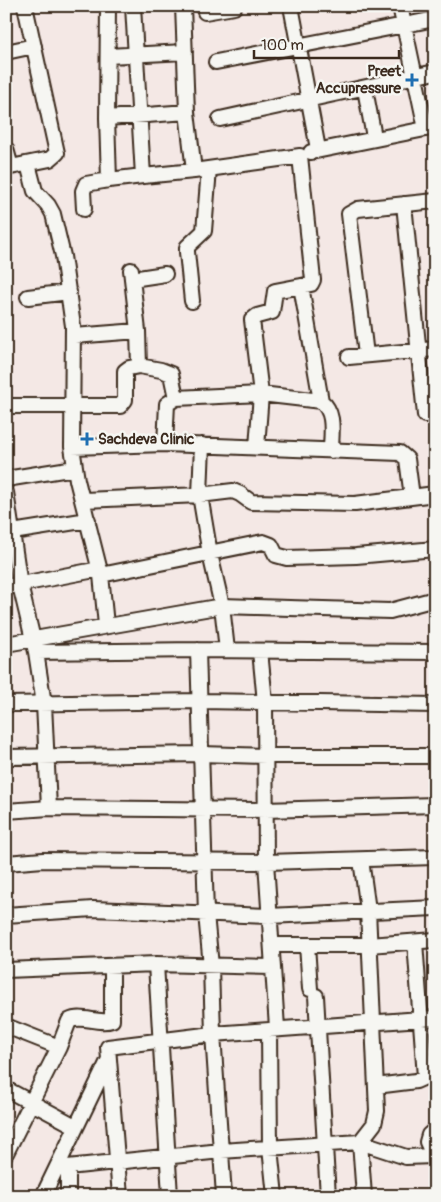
<svg xmlns="http://www.w3.org/2000/svg" width="441" height="1202" font-family="Pangolin,sans-serif">
<style>
.lines{fill:none;stroke-linecap:round;stroke-linejoin:round}
.minor-casing{stroke:#3b2a1e;stroke-width:18}
.minor{stroke:#f6f6f2;stroke-width:14}
.poi-dot{fill:#1f6fb2;stroke:#f6f6f2;stroke-width:2}
.labels{text-anchor:middle;dominant-baseline:central;stroke-width:5;stroke-linejoin:round;paint-order:stroke}
.poi-label{font-size:15px;font-weight:bold;fill:#3b2a1e;stroke:#f6f6f2;text-anchor:end}
</style>
<rect width="100%" height="100%" fill="#f4e8e5"/>
<filter id="ink" filterUnits="userSpaceOnUse"><feTurbulence type="fractalNoise" baseFrequency=".02" numOctaves="2"/><feDisplacementMap in="SourceGraphic" scale="10" xChannelSelector="R" yChannelSelector="G"/><feConvolveMatrix kernelMatrix="1 2 1 2 8 2 1 2 1" color-interpolation-filters="sRGB"/></filter>
<g filter="url(#ink)">
<g class="lines">
<defs>
<path id="minor" d="M 108,6 L 107,118 L 187,112
M 133,6 L 143,176 L 194,171 L 300,156 L 313,280 L 311,284 L 301,286 L 321,401 C 336,413 331,434 331,451
M 183,6 L 187,112 L 194,171
M 291,6 L 318,149
M 400,6 L 426,129
M 205,12 L 234,7
M 6,52 L 34,46
M 108,56 L 185,52
M 216,62 L 435,19
M 365,89 L 374,137
M 107,118 L 109,180 L 143,176
M 220,119 L 435,72
M 6,149 L 11,167
M 311,152 L 435,127
M 28,164 L 35,191 L 48,205 L 53,214 L 63,256 L 73,326 L 72,447 L 77,480 L 101,575 L 106,625
M 6,168 L 50,159 L 57,153 L 25,6
M 404,204 L 425,415
M 84,209 L 83,191 L 86,184 L 109,180
M 132,279 L 165,274
M 28,297 L 69,292
M 192,301 L 187,252 L 187,247 L 204,231 L 209,169
M 138,331 L 139,366 L 161,370 L 171,374 L 176,398 L 261,394 L 321,401
M 74,336 L 138,331 L 131,270
M 366,355 L 349,214 L 358,209 L 435,201
M 349,357 L 435,349
M 6,406 L 120,406 L 125,400 L 125,371 L 129,368 L 139,366
M 165,444 L 167,404 L 176,398
M 202,445 L 200,495 L 210,554 L 222,606 L 227,650
M 72,447 L 165,444 L 400,453 L 407,459 L 412,497
M 257,447 L 261,394 L 252,320 L 257,316 L 272,312 L 275,291 L 301,286
M 6,479 L 75,468
M 6,492 L 20,585 L 36,652 L 44,704 L 49,808 L 6,811
M 84,500 L 200,495 L 233,491 L 240,494 L 251,502 L 355,504 L 435,494
M 6,533 L 88,520
M 101,575 L 263,542 L 271,545 L 276,555 L 287,558 L 356,556 L 435,549
M 6,587 L 100,569
M 6,644 L 222,606 L 390,611 L 435,599
M 198,650 L 206,914 L 211,966 L 213,1034 L 224,1196
M 260,651 L 265,702 L 266,862 L 277,1028
M 36,652 L 198,650 L 435,652
M 6,704 L 200,701 L 435,705
M 6,757 L 201,754 L 266,756 L 435,756
M 49,808 L 265,810 L 435,805
M 361,860 L 368,910 L 377,1111 L 374,1124 L 360,1142 L 364,1196
M 6,863 L 43,860 L 266,862 L 435,857
M 6,915 L 93,909 L 269,916 L 435,908
M 272,945 L 369,945 L 435,940
M 307,945 L 310,989
M 156,964 L 170,1196
M 6,970 L 156,964 L 272,967
M 316,996 L 328,1196
M 6,1026 L 59,1047
M 269,1030 L 270,1148 L 275,1196
M 376,1086 L 416,1081 L 425,1077 L 415,942
M 6,1089 L 75,1126
M 435,1130 L 429,1135 L 427,1142 L 435,1159
M 6,1153 L 59,1047 L 69,1021 C 82,1014 98,1025 112,1020 L 112,966
M 58,1168 L 221,1151 L 360,1142 L 406,1157 L 433,1156
M 68,1168 L 68,1196
M 43,1196 L 108,1061
M 120,1196 L 108,1047 L 213,1034 L 435,1018"/>
</defs>
<use href="#minor" class="minor-casing"/>
<use href="#minor" class="minor"/>
</g>
</g>
<g class="poi-dot">
<path d="M409.5 72.5h5v5h5v5h-5v5h-5v-5h-5v-5h5z"/>
<path d="M84.5 431.5h5v5h5v5h-5v5h-5v-5h-5v-5h5z"/>
</g>
<g class="labels">
<g class="poi-label">
<text x="401" y="71">Preet<tspan x="401" dy="17">Accupressure</tspan></text>
<text x="98" y="439" text-anchor="start">Sachdeva Clinic</text>
</g>
</g>
<rect width="441" height="1202" fill="none" stroke="#f6f6f2" stroke-width="25"/>
<rect x="12" y="12" width="416" height="1177" fill="none" stroke="#3b2a1e" stroke-width="2" filter="url(#ink)"/>
<path d="M254 50v8h145v-8" fill="none" stroke="#3b2a1e" stroke-width="2.5"/>
<text x="261" y="50" font-size="15" fill="#3b2a1e" stroke="#f6f6f2" stroke-width="4" paint-order="stroke">100 m</text>
</svg>
